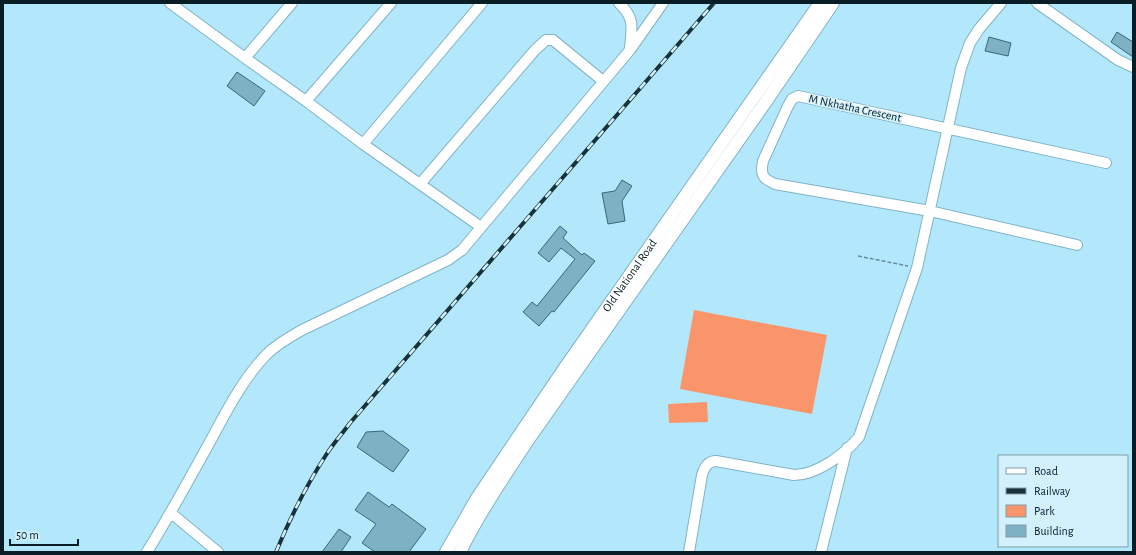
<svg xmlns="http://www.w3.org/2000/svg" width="1136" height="555" font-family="'Alegreya Sans',sans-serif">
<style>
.green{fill:#fa956b}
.building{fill:#7eb1c4;stroke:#37687a}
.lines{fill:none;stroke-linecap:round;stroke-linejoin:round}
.minor-casing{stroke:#80b3c6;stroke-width:12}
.major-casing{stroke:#80b3c6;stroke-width:14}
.path{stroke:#658c9a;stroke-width:1.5;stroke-dasharray:4 2;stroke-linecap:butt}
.minor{stroke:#fff;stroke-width:10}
.major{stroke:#fff;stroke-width:12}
.rail-casing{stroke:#19323a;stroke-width:4}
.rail{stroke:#d2f1fd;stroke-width:2.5;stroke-dasharray:8;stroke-linecap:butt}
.labels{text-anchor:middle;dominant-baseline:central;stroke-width:3;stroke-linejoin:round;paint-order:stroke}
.street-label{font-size:12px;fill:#081d24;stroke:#d2f1fd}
</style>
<rect width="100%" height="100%" fill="#b3e8fc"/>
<path class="green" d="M 694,310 L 827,335 L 812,414 L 680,389 Z
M 707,402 L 708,422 L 669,423 L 668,404 Z"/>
<path class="building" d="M 1117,32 L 1133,42 L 1133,57 L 1111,42 Z
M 989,37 L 1011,43 L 1008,56 L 985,51 Z
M 237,72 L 265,91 L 254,106 L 227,86 Z
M 622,180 L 632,186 L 622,201 L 625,221 L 608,224 L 602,193 L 615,191 Z
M 560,226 L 567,232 L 563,238 L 582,255 L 584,253 L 595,261 L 554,312 L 552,311 L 539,326 L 523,312 L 532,302 L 537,306 L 575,259 L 561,248 L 549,262 L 538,253 Z
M 383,431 L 409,450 L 393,472 L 357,447 L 366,432 Z
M 368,492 L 389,507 L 392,504 L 426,529 L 409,552 L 375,552 L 362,543 L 376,524 L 355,510 Z
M 339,529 L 351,537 L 341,552 L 322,552 Z"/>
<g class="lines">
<defs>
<path id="minor" d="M 170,3 L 245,58 L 306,101 L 363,144 L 481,227
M 619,3 C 635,18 632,27 630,48
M 1037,3 L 1118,60 L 1133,67
M 245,58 L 292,3
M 306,101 L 391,3
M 363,144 L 482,3
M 420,184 L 535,50 L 546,40 L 553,40 L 603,81
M 1077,245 L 930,211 L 775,184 C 763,179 760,175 763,161 L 788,106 L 792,99 L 798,96 L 1106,163
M 171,513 L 218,552
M 147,552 C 168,518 187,483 206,449 C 223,418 242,379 267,354 C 277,344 290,337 302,330 L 448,260 L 462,250 L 630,50 L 663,3
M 689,552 L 702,475 C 704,468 707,461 716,461 L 794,475 C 817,475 845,454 859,437 L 917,268 L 961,68 L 970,43 L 979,29 L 1001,3
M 821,552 L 847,448"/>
<g id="major">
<path id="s1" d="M 446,552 L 477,498 L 564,369 L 820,3"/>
<path d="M 460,552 C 479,513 504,477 528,440 L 767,100 L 833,3"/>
</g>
</defs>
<use href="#minor" class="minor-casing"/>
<use href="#major" class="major-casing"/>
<path class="path" d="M 858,256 L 908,266"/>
<use href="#minor" class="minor"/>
<use href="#major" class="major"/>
<defs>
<path id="rail" d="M 276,552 C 290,518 306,486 326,455 C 333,444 342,434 350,423 L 714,3"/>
</defs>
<use href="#rail" class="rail-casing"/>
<use href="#rail" class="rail"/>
</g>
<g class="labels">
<g class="street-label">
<text transform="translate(855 108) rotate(12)">M Nkhatha Crescent</text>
<text stroke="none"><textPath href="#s1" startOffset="332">Old National Road</textPath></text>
</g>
</g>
<rect width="1136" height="555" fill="none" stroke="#081d24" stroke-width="8"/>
<rect x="998" y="455" width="130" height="92" fill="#d2f1fd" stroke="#819ca6"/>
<rect x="1006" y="468" width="20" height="6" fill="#ffffff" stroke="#819ca6"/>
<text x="1034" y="475" font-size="12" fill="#081d24">Road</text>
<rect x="1006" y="488" width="20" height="6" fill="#19323a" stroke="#819ca6"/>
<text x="1034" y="495" font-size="12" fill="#081d24">Railway</text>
<rect x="1006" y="505" width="20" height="12" fill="#fa956b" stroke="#819ca6"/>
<text x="1034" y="515" font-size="12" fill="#081d24">Park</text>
<rect x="1006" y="525" width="20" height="12" fill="#7eb1c4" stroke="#819ca6"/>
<text x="1034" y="535" font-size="12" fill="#081d24">Building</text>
<path d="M10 539v6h68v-6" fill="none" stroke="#081d24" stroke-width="2"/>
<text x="16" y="539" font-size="12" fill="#081d24" stroke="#d2f1fd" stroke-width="3" paint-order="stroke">50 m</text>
</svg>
